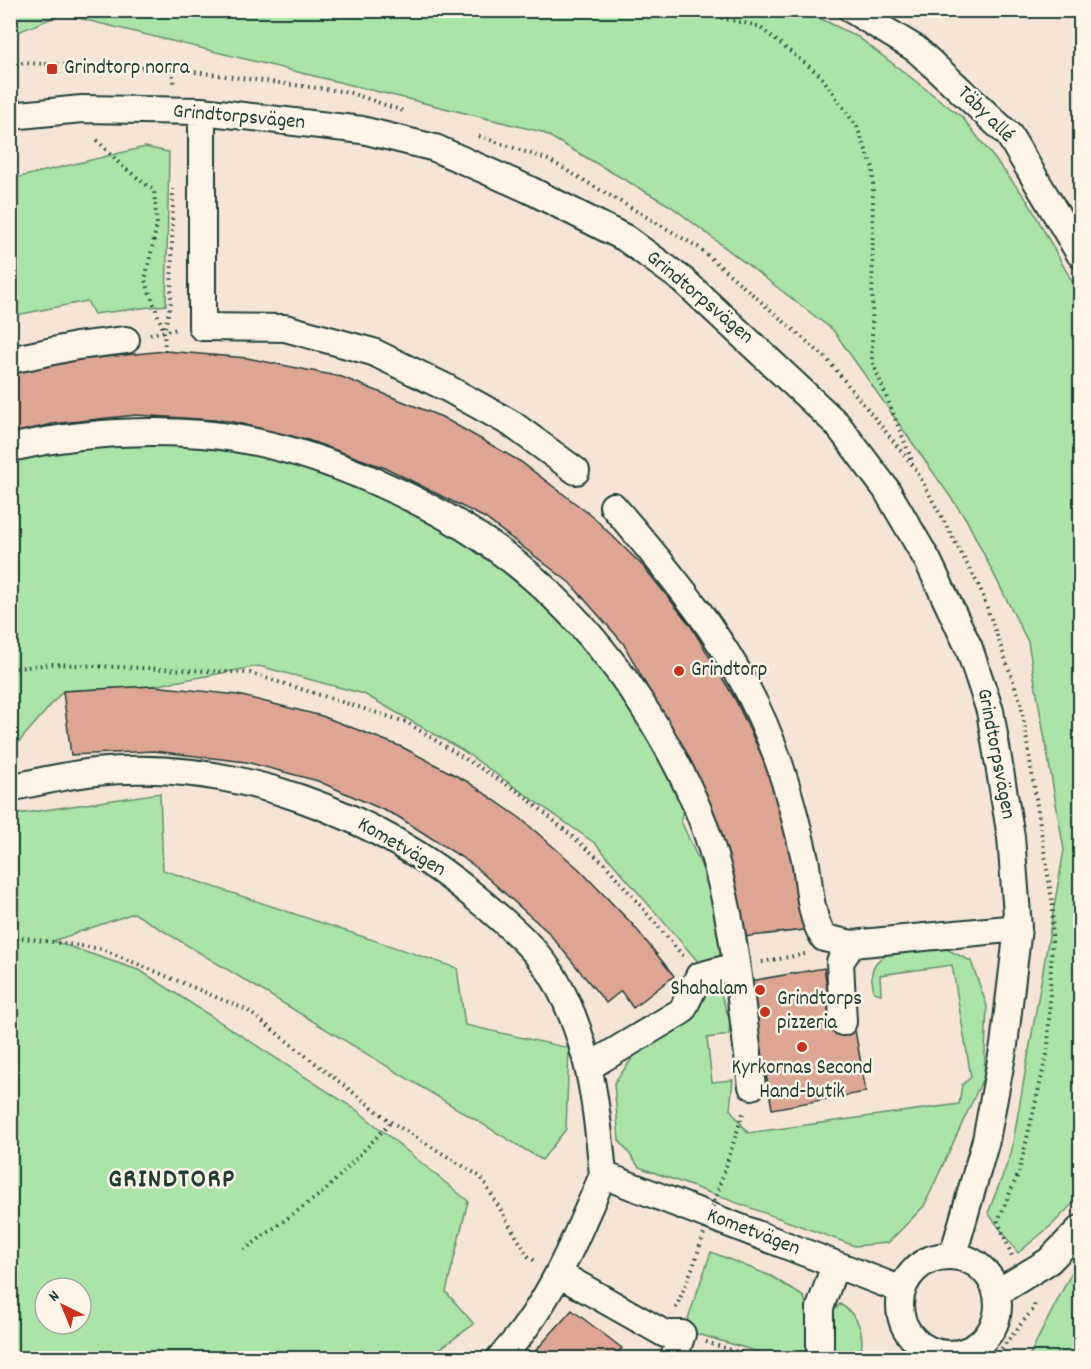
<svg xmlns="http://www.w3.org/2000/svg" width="1091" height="1369" font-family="Dekko,sans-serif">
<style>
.green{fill:#aae4a8;stroke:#64906e;stroke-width:1.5;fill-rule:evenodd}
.building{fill:#dca594;stroke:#1f3d34;stroke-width:1.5}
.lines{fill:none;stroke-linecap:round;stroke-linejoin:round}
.minor-casing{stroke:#1f3d34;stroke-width:30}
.path{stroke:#1f3d34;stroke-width:4;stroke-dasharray:1.5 4.5;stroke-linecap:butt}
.minor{stroke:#fcf5e5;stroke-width:26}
.path-bridge{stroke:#1f3d34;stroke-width:4;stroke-dasharray:1.5 4.5;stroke-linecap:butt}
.poi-dot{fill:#c8321e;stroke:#fcf5e5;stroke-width:2}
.labels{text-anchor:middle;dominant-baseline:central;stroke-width:5;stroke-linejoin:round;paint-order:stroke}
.poi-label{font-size:21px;fill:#1f3d34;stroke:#fcf5e5;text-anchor:start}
.street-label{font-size:21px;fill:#1f3d34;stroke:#fcf5e5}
.district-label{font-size:27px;font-weight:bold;letter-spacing:1.5px;fill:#1f3d34;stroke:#fcf5e5}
</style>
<rect width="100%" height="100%" fill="#f6e5d5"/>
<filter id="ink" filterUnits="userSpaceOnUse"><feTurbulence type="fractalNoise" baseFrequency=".0167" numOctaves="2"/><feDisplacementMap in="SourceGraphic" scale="12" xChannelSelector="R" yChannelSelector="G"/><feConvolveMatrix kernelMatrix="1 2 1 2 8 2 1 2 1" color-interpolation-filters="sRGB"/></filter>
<g filter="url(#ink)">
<path class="green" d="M 10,11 L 805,11 L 858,37 L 962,117 L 1027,200 L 1080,296 L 1080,1196 L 1053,1224 L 1018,1253 L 988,1213 L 1011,1154 L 1064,850 L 1028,642 L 966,519 L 833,330 L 672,207 L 542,132 L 62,14 L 11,35 Z
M 145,147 L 169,152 L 166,305 L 94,314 L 87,301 L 11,316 L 11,179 Z
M 108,437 L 225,442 L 365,479 L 483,546 L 585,644 L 628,692 L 685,793 L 681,821 L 708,881 L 723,951 L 716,965 L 701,965 L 596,844 L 462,750 L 364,694 L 259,666 L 153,686 L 63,691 L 11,751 L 11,459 Z
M 160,793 L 163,870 L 457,968 L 465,1025 L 569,1048 L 566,1129 L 542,1160 L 134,913 L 53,941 L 141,971 L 358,1111 L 468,1201 L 446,1292 L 474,1324 L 427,1358 L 11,1358 L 11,815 ZM 45,1288 L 81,1288 L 81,1324 L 45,1324 Z
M 944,948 L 971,961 L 987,1006 L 984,1076 L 924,1206 L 888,1243 L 855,1246 L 639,1167 L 619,1140 L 614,1083 L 677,998 L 719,988 L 730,1021 L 729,1035 L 707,1038 L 712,1082 L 733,1080 L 730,1109 L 748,1133 L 959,1104 L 962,1085 L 971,1077 L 952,965 L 880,975 L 881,994 L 874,992 C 873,986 871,979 872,973 C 876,945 923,950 944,948 Z
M 711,1252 L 771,1276 L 804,1297 L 810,1322 L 811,1358 L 779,1358 L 684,1330 Z
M 1080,1256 L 1080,1358 L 1028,1358 Z
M 840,1304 C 861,1317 865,1335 860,1358 L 831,1358 L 831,1314 Z"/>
<path class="building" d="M 165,351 L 247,358 L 342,377 L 442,417 L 521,462 L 592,516 L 644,567 L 691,626 L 735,699 L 769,771 L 796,866 L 804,930 L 743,937 L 693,770 L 623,643 L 570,583 L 485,518 L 388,469 L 308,440 L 229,421 L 136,415 L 52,424 L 10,434 L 10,372 L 64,361 Z
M 153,686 L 238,695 L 322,716 L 402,747 L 468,782 L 520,818 L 579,869 L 634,926 L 674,976 L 633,1008 L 621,991 L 606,1003 L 548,932 L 472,864 L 397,816 L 318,781 L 246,762 L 154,751 L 71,755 L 63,691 Z
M 824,968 L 835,1034 L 855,1030 L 866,1092 L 772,1109 L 750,981 Z
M 572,1310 L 622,1348 L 613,1358 L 529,1358 Z"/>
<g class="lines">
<defs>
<path id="minor" d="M 852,10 L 916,49 L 1009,135 L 1080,254
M 202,111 L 202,327 L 285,328 L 373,352 L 447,388 L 512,424 L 576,471
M 10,116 L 82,109 L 202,111 L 362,130 L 435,148 L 528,189 L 625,238 L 684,281 L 837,424 L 886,489 L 928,561 L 969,648 L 990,711 L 1011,837 L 1018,928 L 1004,1045 L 986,1140 L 953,1255
M 10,360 L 77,346 L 126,340
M 10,448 C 73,434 137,429 202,434 C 309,443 449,505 531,576 C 599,635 656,715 693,798 C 733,887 739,991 752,1086
M 613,506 C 682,586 747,664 780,766 C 790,797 798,828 805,859 C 810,886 809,915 824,938 L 852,944 L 1018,928
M 10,788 C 38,782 66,775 95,772 C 232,758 377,813 480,901 C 508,925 539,950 557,983 C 590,1043 597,1108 603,1175 L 902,1290
M 843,1022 L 840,962 L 852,944
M 590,1066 L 682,1011 L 699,976 L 736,966
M900 1305a49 49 0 1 1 98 0a49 49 0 1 1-98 0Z
M 559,1274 L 665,1334 L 682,1334 L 674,1358
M 998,1292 L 1049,1261 L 1080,1229
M 500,1358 C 549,1307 575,1239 603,1175
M 820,1358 L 820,1308 L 835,1265"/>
</defs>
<use href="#minor" class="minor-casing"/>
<path class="path" d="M 686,10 L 758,26 L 821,76 L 857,127 L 873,168 L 872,361 L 913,463
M 10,67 L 23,63 L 172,69 L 348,92 L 406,112
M 172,69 L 174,86
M 479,136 L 549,160 L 698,247 L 827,359 L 915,468 L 980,588 L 1021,703 L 1053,907 L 1048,1050 L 1019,1172 L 998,1221 L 1012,1256
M 97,140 L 120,164 L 154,191 L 157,225 L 145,280 L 163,329
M 150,334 L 178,329
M 165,351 L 164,331 L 171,302 L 173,189
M 10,669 L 52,664 L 250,673 L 406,722 L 522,794 L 605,864 L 684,957
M 10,936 L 102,949 L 247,1010 L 391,1122 L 481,1177 L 528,1256 L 535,1261
M 762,962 L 805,954
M 10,971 L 13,936
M 724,1172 L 744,1110
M 244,1250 L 326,1190 L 391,1122
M 676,1308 L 694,1264
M 706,1342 L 757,1358
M 994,1358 L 1034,1308 L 1035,1300"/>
<use href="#minor" class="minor"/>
<path class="path-bridge" d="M 694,1264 L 724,1172"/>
</g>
</g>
<g class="poi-dot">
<rect x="46" y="63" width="12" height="12" rx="3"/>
<circle cx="679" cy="671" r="6"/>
<circle cx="760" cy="990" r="6"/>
<circle cx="765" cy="1012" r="6"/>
<circle cx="802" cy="1047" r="6"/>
</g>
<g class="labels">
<g class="poi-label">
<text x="64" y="69">Grindtorp norra</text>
<text x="691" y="671">Grindtorp</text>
<text x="748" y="990" text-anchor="end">Shahalam</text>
<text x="777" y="1000">Grindtorps<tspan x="777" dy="24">pizzeria</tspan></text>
<text x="802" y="1069" text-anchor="middle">Kyrkornas Second<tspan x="802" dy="24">Hand-butik</tspan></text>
</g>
<g class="street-label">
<text transform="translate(985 115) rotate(45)">Täby allé</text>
<text transform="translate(239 118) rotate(5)">Grindtorpsvägen</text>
<text transform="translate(699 298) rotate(40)">Grindtorpsvägen</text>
<text transform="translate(995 754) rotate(79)">Grindtorpsvägen</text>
<text transform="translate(401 848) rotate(30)">Kometvägen</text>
<text transform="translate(753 1233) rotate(21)">Kometvägen</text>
</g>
<g class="district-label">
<text x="172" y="1180">GRINDTORP</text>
</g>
</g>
<rect width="1091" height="1369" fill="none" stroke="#fcf5e5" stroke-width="36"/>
<rect x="18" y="18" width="1055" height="1333" fill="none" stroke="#1f3d34" stroke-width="2" filter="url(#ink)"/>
<g transform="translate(63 1306) rotate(317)"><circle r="28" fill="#fcf5e5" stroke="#a4ab9e" stroke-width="1.5"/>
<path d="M0-4.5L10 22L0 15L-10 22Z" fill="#c8321e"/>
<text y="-9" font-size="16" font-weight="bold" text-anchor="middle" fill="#1f3d34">N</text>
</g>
</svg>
